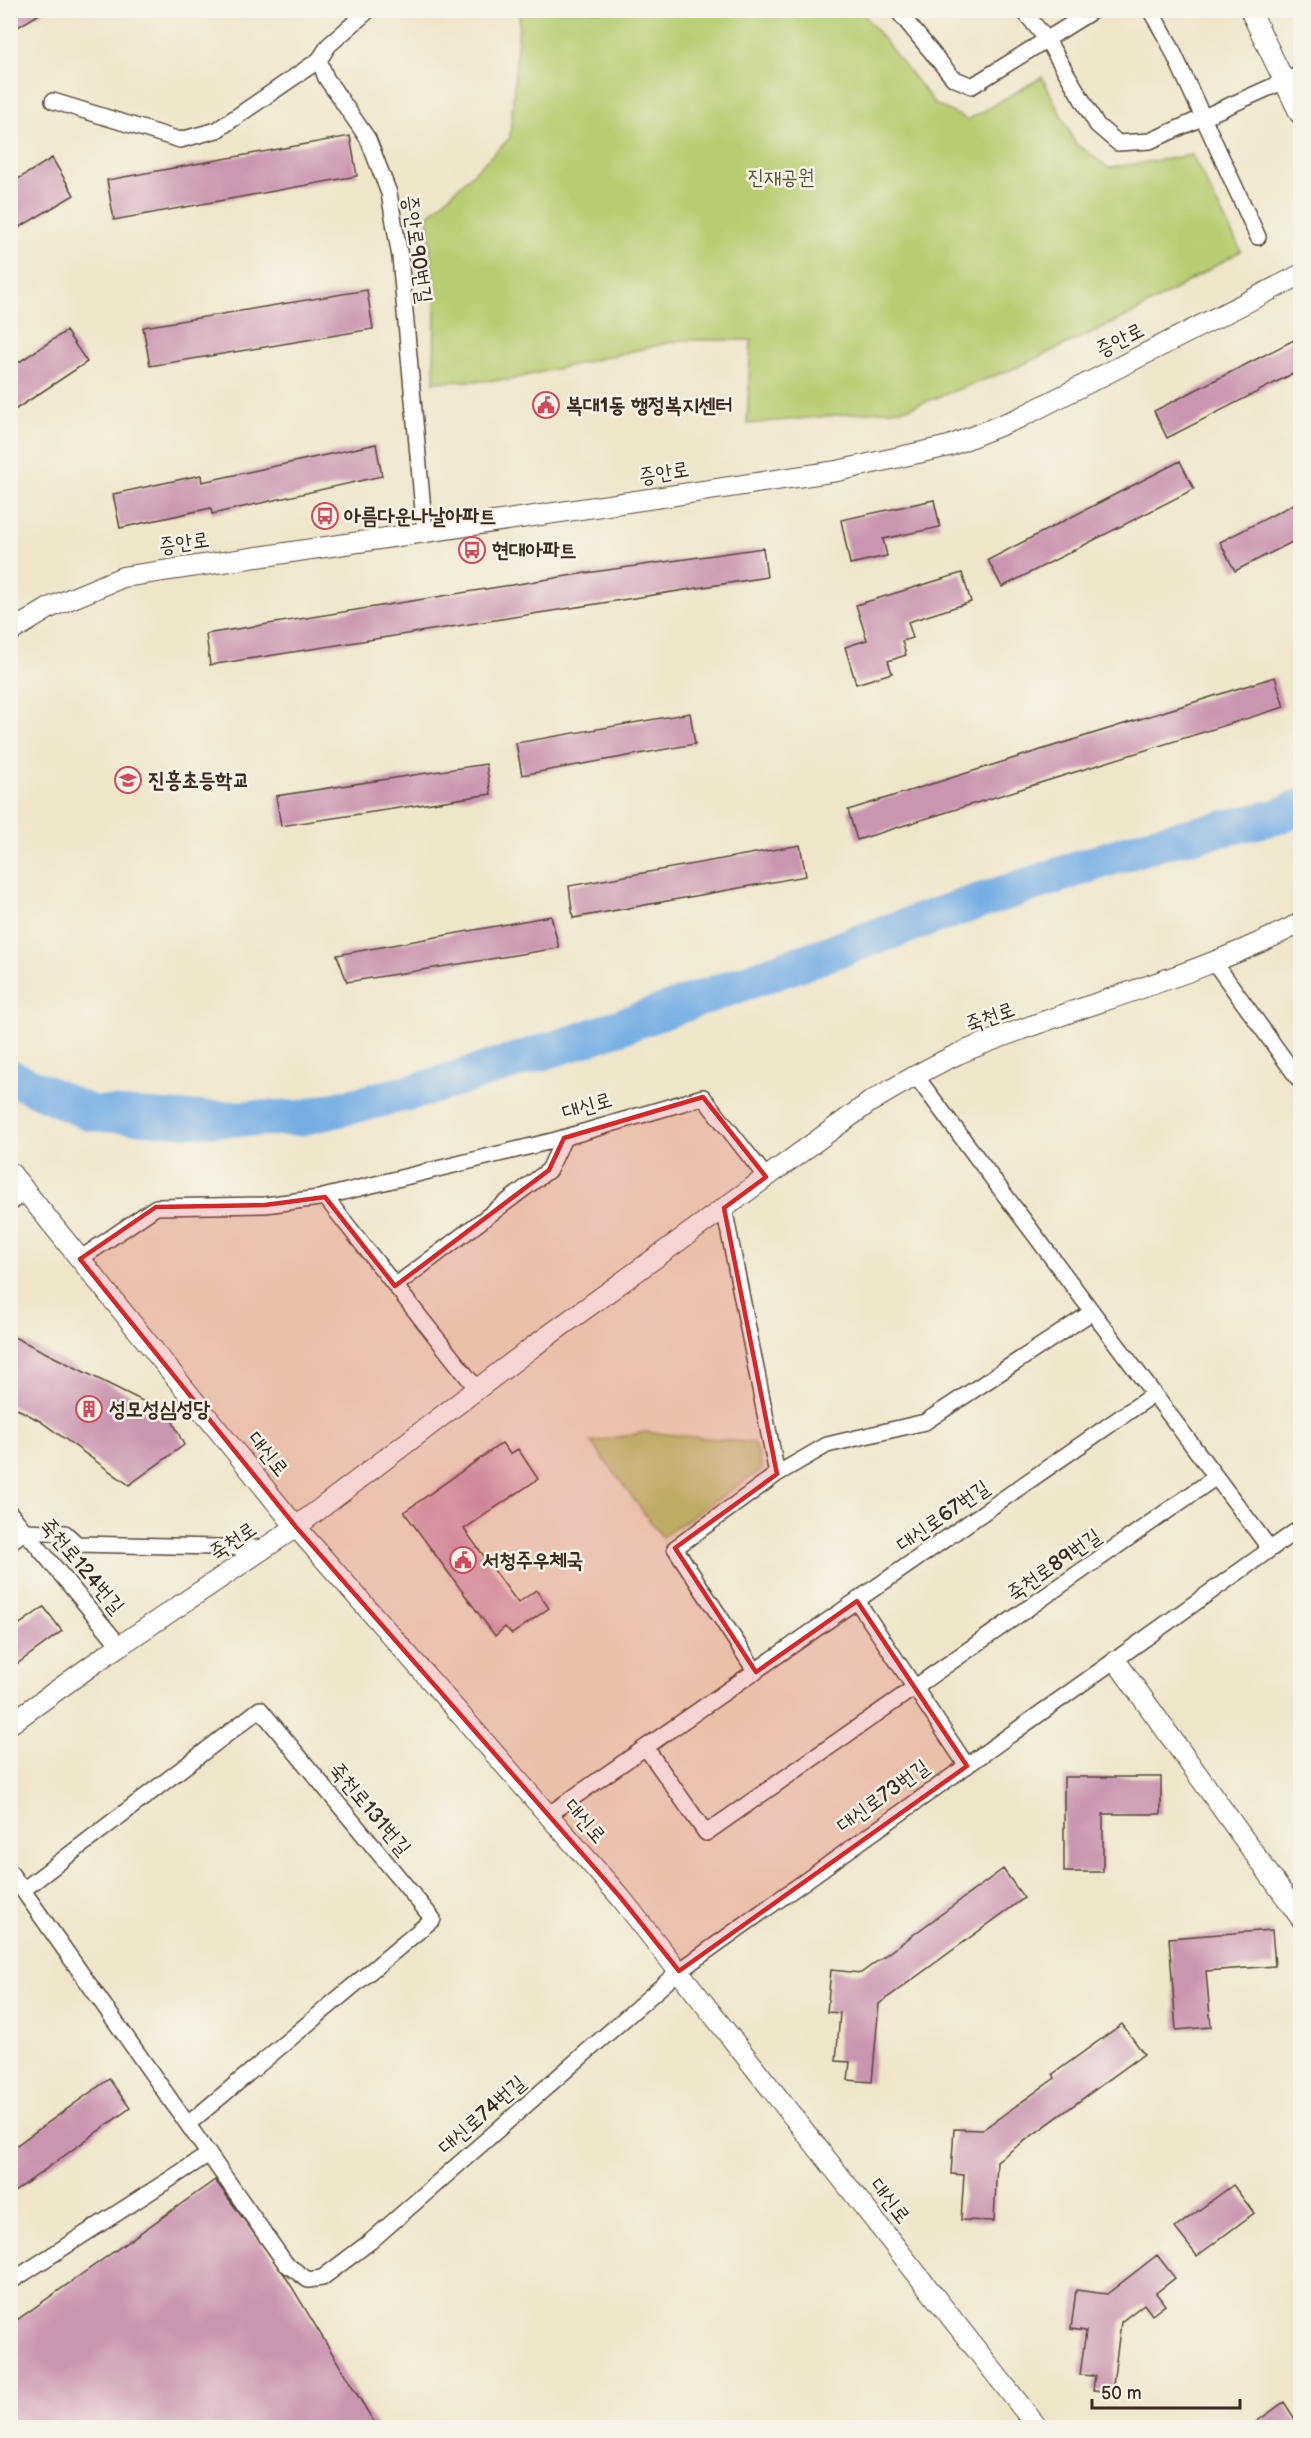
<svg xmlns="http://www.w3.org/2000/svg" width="1311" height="2438" font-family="'Balsamiq Sans','Poor Story',sans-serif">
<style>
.green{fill:#b8cd72;stroke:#7a7c48;stroke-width:1.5}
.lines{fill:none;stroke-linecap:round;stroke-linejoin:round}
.river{stroke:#74ade4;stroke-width:36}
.building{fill:#ca95b0}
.minor-casing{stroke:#564638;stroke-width:18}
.tertiary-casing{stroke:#564638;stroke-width:22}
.minor{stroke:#fff;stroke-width:15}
.tertiary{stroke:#fff;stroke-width:20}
.marked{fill:#d62828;fill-opacity:0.2;stroke:#d62828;stroke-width:4.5;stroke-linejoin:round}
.labels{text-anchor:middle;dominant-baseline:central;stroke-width:5;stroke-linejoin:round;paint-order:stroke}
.park-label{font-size:21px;fill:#5a5333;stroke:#f7f3e8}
.street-label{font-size:21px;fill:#3b2a1e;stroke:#f7f3e8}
.poi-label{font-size:21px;font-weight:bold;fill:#3b2a1e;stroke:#f7f3e8;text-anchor:start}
</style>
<rect width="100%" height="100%" fill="#f7f3e8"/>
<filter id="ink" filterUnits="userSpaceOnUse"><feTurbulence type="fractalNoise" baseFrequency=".0167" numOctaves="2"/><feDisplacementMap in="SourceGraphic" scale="12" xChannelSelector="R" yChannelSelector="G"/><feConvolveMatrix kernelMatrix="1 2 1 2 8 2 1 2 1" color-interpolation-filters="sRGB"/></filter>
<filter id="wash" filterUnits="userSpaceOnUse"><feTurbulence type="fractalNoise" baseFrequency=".008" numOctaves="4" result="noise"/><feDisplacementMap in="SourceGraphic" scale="24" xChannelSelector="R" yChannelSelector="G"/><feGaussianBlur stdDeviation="1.35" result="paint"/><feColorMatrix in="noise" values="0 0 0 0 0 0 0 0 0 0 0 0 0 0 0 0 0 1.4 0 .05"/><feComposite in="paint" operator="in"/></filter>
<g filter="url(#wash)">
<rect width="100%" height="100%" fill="#efe6ca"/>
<path class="green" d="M 861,11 L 935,104 L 968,120 L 1042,77 L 1075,143 L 1109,168 L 1192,155 L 1241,251 L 1136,312 L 1015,368 L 909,408 L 747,424 L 751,340 L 680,340 L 508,380 L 434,382 L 435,305 L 428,216 L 510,138 L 520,11 Z
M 646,1432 L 754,1443 L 762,1469 L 662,1537 L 591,1442 Z"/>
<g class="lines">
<path class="river" d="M 10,1077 L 90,1113 L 179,1119 L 300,1118 L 421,1090 L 582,1040 L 929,918 L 1153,844 L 1276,817 L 1300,807"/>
</g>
<g id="blocks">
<path class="building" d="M 10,10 L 46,10 L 10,32 Z
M 350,136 L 357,176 L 114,220 L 107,180 Z
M 52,158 L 74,195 L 10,233 L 10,184 Z
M 367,290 L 373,329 L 150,366 L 143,327 Z
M 66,331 L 87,362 L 10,413 L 10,368 Z
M 1300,337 L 1300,370 L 1167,438 L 1154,411 Z
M 376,444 L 382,476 L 212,514 L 211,508 L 120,528 L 113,494 L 201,475 L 202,482 Z
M 1180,461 L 1194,489 L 1002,587 L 988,560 Z
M 934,500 L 940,527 L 883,539 L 887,556 L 850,564 L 841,520 Z
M 1300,501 L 1300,538 L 1235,571 L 1220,542 Z
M 763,548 L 767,577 L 210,665 L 206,634 L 586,573 Z
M 962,573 L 971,602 L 908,622 L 913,638 L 902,641 L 906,655 L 888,661 L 892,673 L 856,684 L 845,647 L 867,640 L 856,605 Z
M 1275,677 L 1284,707 L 857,840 L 848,810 Z
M 690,713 L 695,744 L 522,775 L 516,743 Z
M 486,764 L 491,794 L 281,826 L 276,796 Z
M 800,845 L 806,876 L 573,918 L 569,886 Z
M 551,916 L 559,948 L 347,982 L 337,955 Z
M 10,1335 L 169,1414 L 184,1445 L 129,1485 L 40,1421 L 10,1405 Z
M 502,1443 L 510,1454 L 518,1449 L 538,1479 L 464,1529 L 518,1603 L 536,1590 L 549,1608 L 512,1634 L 505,1627 L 495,1636 L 404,1512 Z
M 44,1607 L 62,1631 L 10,1669 L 10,1631 Z
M 1064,1777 L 1161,1777 L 1161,1814 L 1103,1814 L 1103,1872 L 1064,1872 Z
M 1003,1869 L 1024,1898 L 879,2004 L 872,2082 L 848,2080 L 850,2062 L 836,2061 L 840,2013 L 827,2012 L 831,1970 L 861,1973 Z
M 1272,1930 L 1275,1966 L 1206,1971 L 1211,2027 L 1176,2030 L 1169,1938 Z
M 1122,2024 L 1144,2054 L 997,2161 L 994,2221 L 961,2220 L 964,2175 L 951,2174 L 954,2129 L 982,2130 L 1055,2078 L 1053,2074 Z
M 109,2079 L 130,2108 L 10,2195 L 10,2150 Z
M 215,2180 L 284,2274 L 377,2427 L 10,2427 L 10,2325 Z
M 1233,2185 L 1254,2213 L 1197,2256 L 1175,2228 Z
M 1157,2255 L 1175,2278 L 1156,2293 L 1165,2305 L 1152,2315 L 1144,2304 L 1121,2322 L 1112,2392 L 1093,2390 L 1095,2376 L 1080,2375 L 1086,2331 L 1071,2329 L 1076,2290 L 1107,2294 Z
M 1284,2402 L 1300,2427 L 1249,2427 Z"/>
</g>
</g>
<g filter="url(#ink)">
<use href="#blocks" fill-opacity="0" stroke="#564638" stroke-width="1.5"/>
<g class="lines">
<defs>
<path id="minor" d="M 369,10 L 329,45 L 319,60 L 326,78 L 368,139 L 389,193 L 400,257 L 425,532
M 897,10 L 953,78 L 972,86 L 1094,10
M 1023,10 L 1047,40 L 1097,125 L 1118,143 L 1150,141 L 1300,74
M 1150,10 L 1168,41 L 1258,237
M 53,101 L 180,140 L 217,130 L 319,60
M 1214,962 L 1300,1081
M 915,1075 L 1270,1549
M 325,1197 L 477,1389
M 10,1203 L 26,1193
M 724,1208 L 777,1474
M 80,1259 L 156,1207 L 265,1205 L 319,1198 L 556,1140 L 703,1097 L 766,1177
M 395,1286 L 549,1170 L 564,1138
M 10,1513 L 120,1646
M 10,1542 L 26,1531 L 65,1533 L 77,1544 L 264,1548
M 857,1601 L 967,1766
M 756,1672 L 675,1548 L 777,1474 L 827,1445 L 925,1422 L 1092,1312
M 646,1748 L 706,1833 L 1216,1477
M 548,1815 L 1154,1394
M 10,1872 L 286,2264 L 308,2280 L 322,2278 L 371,2241 L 679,1971 L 1300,1528
M 23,1890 L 260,1709 L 433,1919 L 188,2124
M 10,2282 L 209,2154"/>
<path id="tertiary" d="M 1250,10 L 1300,114
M 10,632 L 51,607 L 123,577 L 837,471 L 949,446 L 1019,418 L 1300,275
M 10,1172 L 296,1527 L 621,1898 L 1038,2428
M 1116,1661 L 1300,1917
M 10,1724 L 106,1655 L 296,1527 L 534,1346 L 870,1102 C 899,1085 927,1068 958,1054 C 1071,1006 1191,980 1300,923"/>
</defs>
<use href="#minor" class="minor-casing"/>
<use href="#tertiary" class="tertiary-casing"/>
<use href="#minor" class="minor"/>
<use href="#tertiary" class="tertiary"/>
</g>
</g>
<path class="marked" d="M 703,1097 L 766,1177 L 724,1208 L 777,1474 L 675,1548 L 756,1672 L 857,1601 L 967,1766 L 679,1971 L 621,1898 L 296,1527 L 80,1259 L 156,1207 L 265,1205 L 325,1197 L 395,1286 L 549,1170 L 564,1138 Z"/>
<defs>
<symbol id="civic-ring" viewBox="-11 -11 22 22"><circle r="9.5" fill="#f7f3e8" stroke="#d1495b" stroke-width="1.5"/><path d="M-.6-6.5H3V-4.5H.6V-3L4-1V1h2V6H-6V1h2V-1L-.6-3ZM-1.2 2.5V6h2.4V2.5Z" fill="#d1495b"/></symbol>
<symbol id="bus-ring" viewBox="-11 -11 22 22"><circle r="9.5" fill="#f7f3e8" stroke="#d1495b" stroke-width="1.5"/><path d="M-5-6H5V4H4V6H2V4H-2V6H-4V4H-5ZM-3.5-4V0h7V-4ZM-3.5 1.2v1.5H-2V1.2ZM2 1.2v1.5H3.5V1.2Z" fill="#d1495b"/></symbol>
<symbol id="school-ring" viewBox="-11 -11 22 22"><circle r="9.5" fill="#f7f3e8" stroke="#d1495b" stroke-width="1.5"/><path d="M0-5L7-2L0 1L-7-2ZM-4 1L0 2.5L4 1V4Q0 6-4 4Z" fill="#d1495b"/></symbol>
<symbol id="building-ring" viewBox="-11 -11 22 22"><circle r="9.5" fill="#f7f3e8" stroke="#d1495b" stroke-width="1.5"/><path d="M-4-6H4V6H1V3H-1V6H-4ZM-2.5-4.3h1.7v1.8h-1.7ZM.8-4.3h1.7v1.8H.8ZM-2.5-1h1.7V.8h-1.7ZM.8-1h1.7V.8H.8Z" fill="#d1495b"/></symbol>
</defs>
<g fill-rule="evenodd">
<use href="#civic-ring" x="531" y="390" width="30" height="30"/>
<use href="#bus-ring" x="310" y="501" width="30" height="30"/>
<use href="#bus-ring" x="457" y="535" width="30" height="30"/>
<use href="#school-ring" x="113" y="765" width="30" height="30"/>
<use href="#building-ring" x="74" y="1394" width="30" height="30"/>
<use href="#civic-ring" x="448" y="1545" width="30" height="30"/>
</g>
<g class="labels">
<g class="park-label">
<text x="781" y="177">진재공원</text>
</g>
<g class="street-label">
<text transform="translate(417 249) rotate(82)">증안로90번길</text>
<text transform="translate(1120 340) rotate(-27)">증안로</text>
<text transform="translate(664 473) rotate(-9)">증안로</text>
<text transform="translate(184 543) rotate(-8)">증안로</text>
<text transform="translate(990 1017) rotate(-20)">죽천로</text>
<text transform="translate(587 1106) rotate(-16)">대신로</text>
<text transform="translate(268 1454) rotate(51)">대신로</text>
<text transform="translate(943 1516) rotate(-35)">대신로67번길</text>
<text transform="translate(233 1541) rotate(-34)">죽천로</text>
<text transform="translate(1054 1565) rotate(-35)">죽천로89번길</text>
<text transform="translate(82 1566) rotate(50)">죽천로124번길</text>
<text transform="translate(883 1796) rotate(-36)">대신로73번길</text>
<text transform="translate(370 1809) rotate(50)">죽천로131번길</text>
<text transform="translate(585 1821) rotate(49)">대신로</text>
<text transform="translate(482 2115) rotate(-41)">대신로74번길</text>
<text transform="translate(890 2201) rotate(52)">대신로</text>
</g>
<g class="poi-label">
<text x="566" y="405">복대1동 행정복지센터</text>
<text x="344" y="516">아름다운나날아파트</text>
<text x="492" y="550">현대아파트</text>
<text x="148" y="780">진흥초등학교</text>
<text x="109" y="1409">성모성심성당</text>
<text x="482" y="1560">서청주우체국</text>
</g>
</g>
<rect width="1311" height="2438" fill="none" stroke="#f7f3e8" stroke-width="36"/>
<path d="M1092 2399v9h148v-9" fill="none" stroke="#3b2a1e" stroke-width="3"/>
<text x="1101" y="2399" font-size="18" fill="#3b2a1e" stroke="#f7f3e8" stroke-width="4.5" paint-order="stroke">50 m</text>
</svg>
